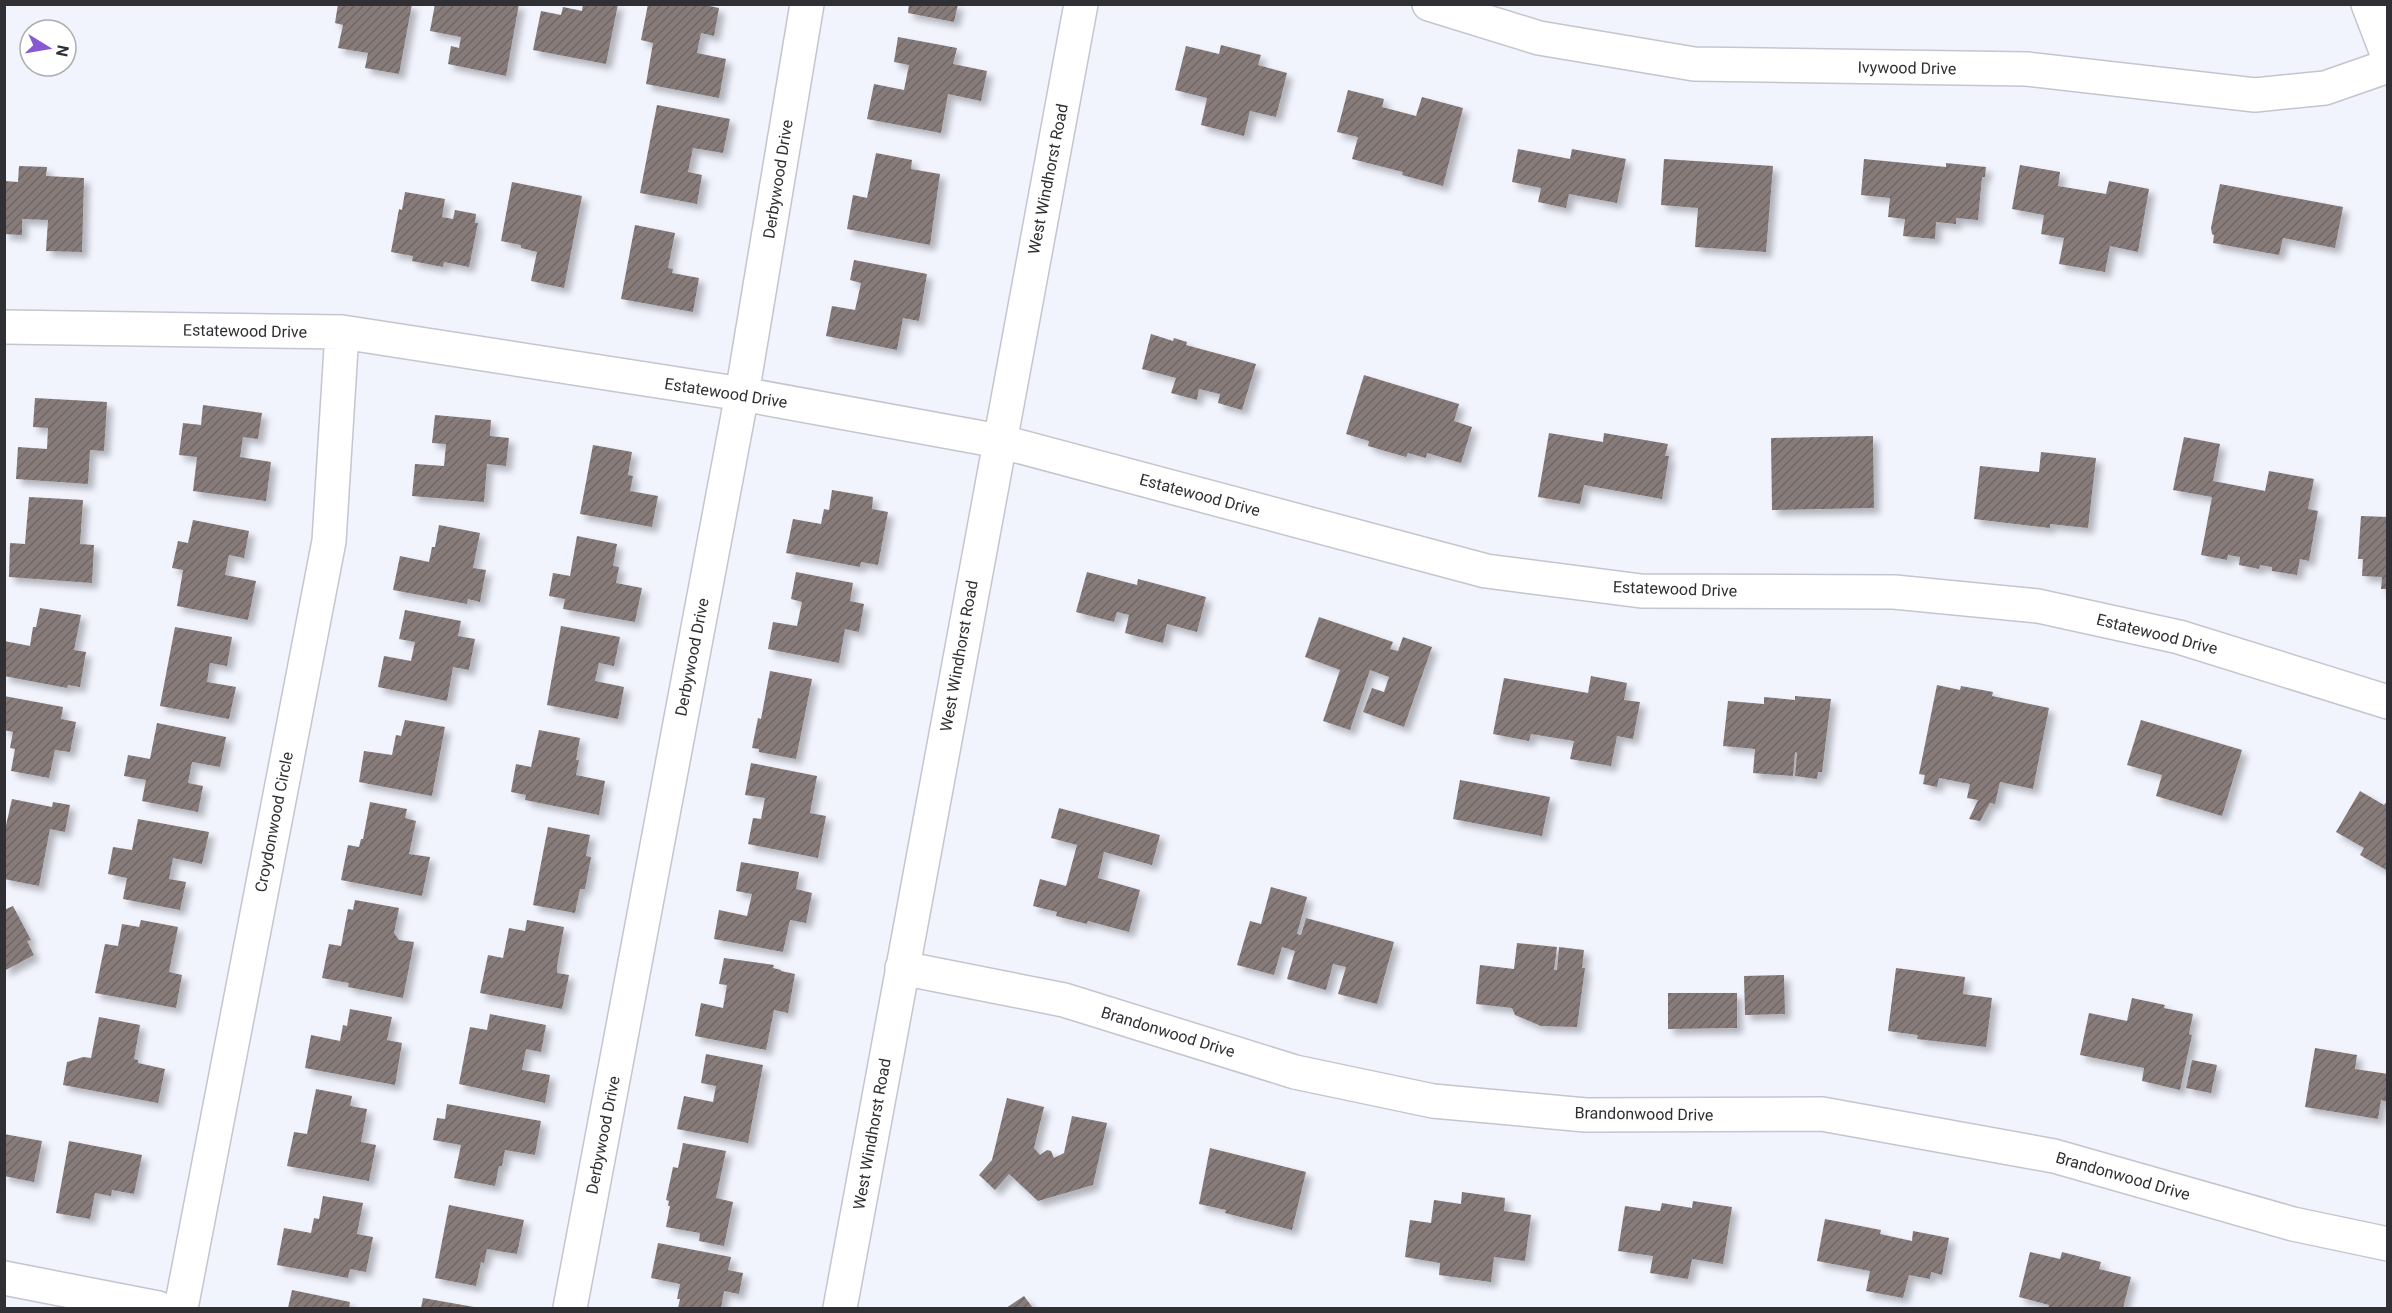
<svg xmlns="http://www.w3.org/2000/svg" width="2392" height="1313" font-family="Roboto,sans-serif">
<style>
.building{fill:url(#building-hatch);filter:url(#shadow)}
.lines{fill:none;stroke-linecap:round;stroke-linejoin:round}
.minor-casing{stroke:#c4c5cf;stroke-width:36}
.minor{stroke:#fff;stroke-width:33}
.labels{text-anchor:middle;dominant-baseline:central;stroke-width:4.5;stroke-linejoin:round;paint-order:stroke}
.street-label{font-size:16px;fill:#303034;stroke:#fff}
</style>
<defs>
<pattern id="building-hatch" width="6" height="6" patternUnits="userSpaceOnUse" patternTransform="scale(1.5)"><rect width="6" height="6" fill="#877c7a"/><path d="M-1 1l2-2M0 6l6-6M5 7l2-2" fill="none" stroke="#6f6665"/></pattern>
<filter id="shadow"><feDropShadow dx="5.5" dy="5.5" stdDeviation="3" flood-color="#0004"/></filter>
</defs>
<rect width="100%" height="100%" fill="#f1f3fd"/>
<path class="building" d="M 338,4 L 412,4 L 399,74 L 365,68 L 368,53 L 338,48 L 343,25 L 335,23 Z
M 435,4 L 519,4 L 506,76 L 448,64 L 451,46 L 459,48 L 461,37 L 430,31 Z
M 583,4 L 618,4 L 606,64 L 533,50 L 541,11 L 561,15 L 563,7 L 582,11 Z
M 648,4 L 700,4 L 719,8 L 714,36 L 701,33 L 697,53 L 726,59 L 719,98 L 646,84 L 653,43 L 641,40 Z
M 909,4 L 958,4 L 954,22 L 908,13 Z
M 898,37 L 957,48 L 953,64 L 987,71 L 981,101 L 948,94 L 941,133 L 867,119 L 874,84 L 904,90 L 909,65 L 894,62 Z
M 1221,45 L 1261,55 L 1258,65 L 1287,73 L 1276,117 L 1250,111 L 1244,136 L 1201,125 L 1207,98 L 1175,90 L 1186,46 L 1219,54 Z
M 1348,90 L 1384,99 L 1382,107 L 1416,116 L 1422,97 L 1463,108 L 1443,186 L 1402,175 L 1403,172 L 1352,159 L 1358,137 L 1337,132 Z
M 657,105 L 730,119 L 723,153 L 693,148 L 688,172 L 702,175 L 697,204 L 640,193 Z
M 1518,149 L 1570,159 L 1572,149 L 1626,159 L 1617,203 L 1569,194 L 1566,208 L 1538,202 L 1541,188 L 1512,182 Z
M 876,153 L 912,160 L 911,169 L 940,174 L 930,245 L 847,229 L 853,195 L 867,198 Z
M 1664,159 L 1773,166 L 1766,252 L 1695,247 L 1698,208 L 1661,205 Z
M 1864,159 L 1946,167 L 1946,163 L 1986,167 L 1985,177 L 1982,177 L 1978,220 L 1956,218 L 1956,224 L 1936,222 L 1935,239 L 1903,236 L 1905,219 L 1888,217 L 1890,198 L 1861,195 Z
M 2020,165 L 2060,172 L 2058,186 L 2106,194 L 2109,181 L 2149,189 L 2138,252 L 2110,246 L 2105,272 L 2059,264 L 2064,238 L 2041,234 L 2044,215 L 2012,209 Z
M 19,166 L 47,167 L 46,176 L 84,178 L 82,252 L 46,251 L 48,220 L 22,219 L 22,235 L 4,234 L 4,181 L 18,182 Z
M 512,182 L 582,196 L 564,288 L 531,281 L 537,252 L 521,248 L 521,245 L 501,241 Z
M 2220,184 L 2343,207 L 2335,248 L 2283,238 L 2279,255 L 2213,243 L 2214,235 L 2212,234 L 2211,228 Z
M 405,192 L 445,199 L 442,217 L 453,219 L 455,210 L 476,214 L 475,223 L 478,223 L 469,267 L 444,262 L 443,267 L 412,261 L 413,256 L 391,252 L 399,209 L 402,210 Z
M 635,225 L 675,233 L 668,268 L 673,269 L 672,273 L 699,278 L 693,312 L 621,299 Z
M 854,260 L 927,274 L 919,321 L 903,318 L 897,350 L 826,336 L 832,306 L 855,310 L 861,283 L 850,280 Z
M 1151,334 L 1173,341 L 1174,338 L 1187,342 L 1186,345 L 1256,364 L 1242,410 L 1218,403 L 1220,394 L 1199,389 L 1197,400 L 1171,393 L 1176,378 L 1142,369 Z
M 1364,375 L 1459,404 L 1454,421 L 1472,427 L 1461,463 L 1427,453 L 1426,458 L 1408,453 L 1406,457 L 1368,446 L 1369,441 L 1346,434 Z
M 35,398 L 107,402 L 104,451 L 90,450 L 88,484 L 16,479 L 18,447 L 47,449 L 48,428 L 33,427 Z
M 203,405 L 262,413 L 258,439 L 243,437 L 240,457 L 271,462 L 266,501 L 193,491 L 197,457 L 179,455 L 183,423 L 201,425 Z
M 435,415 L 491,420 L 490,436 L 509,438 L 506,466 L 487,464 L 484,502 L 412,496 L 415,464 L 444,466 L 446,444 L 432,443 Z
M 1549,433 L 1603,442 L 1604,433 L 1668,444 L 1665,456 L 1669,456 L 1662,499 L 1584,485 L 1580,504 L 1538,497 Z
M 1873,436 L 1874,508 L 1772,510 L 1771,438 Z
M 2184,437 L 2220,444 L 2213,481 L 2265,491 L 2269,471 L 2314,479 L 2308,509 L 2318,511 L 2309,561 L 2300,559 L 2297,575 L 2272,571 L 2272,567 L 2260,565 L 2259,569 L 2239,565 L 2240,557 L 2228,555 L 2227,560 L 2201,555 L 2212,497 L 2173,490 Z
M 593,445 L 632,452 L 628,475 L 633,476 L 630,491 L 658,496 L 652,527 L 580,514 Z
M 2041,452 L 2096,458 L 2088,528 L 2050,524 L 2050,528 L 1974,519 L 1980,466 L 2039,472 Z
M 832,490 L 873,497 L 872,509 L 888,512 L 878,565 L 861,562 L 860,567 L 786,553 L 793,519 L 821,524 L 824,509 L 829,510 Z
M 29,497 L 83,500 L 80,544 L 94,545 L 92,583 L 9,577 L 10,543 L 25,544 Z
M 2361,516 L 2388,517 L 2388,589 L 2381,589 L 2382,577 L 2362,576 L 2363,559 L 2358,559 Z
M 193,520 L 249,531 L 244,558 L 229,555 L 225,575 L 256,581 L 248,620 L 177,606 L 183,570 L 172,568 L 178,541 L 188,543 Z
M 439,525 L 480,533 L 473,568 L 486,570 L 480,602 L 468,599 L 467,604 L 393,590 L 400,556 L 429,562 L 432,547 L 435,547 Z
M 577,536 L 617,544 L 613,566 L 619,567 L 616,583 L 642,588 L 635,622 L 563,609 L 565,599 L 549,596 L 553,573 L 570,576 Z
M 796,572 L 853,583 L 850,601 L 864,604 L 859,632 L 845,629 L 839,663 L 768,649 L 773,622 L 797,626 L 802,602 L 791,599 Z
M 1087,572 L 1137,585 L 1138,579 L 1206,597 L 1197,632 L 1167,624 L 1163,643 L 1125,633 L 1129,615 L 1117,612 L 1114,622 L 1076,612 Z
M 40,608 L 81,615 L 74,650 L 86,652 L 80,687 L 68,685 L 67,688 L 4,676 L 4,641 L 30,646 L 33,627 L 36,627 Z
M 405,610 L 461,621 L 458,636 L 475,639 L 469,670 L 453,667 L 447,701 L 378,687 L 384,656 L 411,661 L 415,642 L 399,639 Z
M 1319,617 L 1393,642 L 1390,649 L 1398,651 L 1403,637 L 1432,647 L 1404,727 L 1363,712 L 1372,688 L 1384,692 L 1389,677 L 1370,670 L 1350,730 L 1323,721 L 1340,670 L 1305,657 Z
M 561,626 L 620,637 L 614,666 L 599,663 L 595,681 L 624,687 L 618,719 L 547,705 Z
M 175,627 L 232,637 L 227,666 L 210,663 L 207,682 L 236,687 L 229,719 L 160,706 Z
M 770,671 L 812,679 L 796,759 L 759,752 L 759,749 L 752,748 L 758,718 L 761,719 Z
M 1591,676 L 1627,683 L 1624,700 L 1640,702 L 1633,739 L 1617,736 L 1611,766 L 1570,759 L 1574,741 L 1531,734 L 1529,741 L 1493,734 L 1504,678 L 1588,693 Z
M 1937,685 L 1960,690 L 1961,686 L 1993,692 L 1992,696 L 2049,708 L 2033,789 L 2000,782 L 1995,804 L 1990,803 L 1980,821 L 1969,819 L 1978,800 L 1967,798 L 1970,784 L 1939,778 L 1937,787 L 1923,784 L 1925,775 L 1919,774 Z
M 4,696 L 63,707 L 61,719 L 76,722 L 70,752 L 55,750 L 49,778 L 11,771 L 15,749 L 10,748 L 13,732 L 4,730 Z
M 1795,696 L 1831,699 L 1822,772 L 1818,772 L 1817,779 L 1795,776 L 1797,753 L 1795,752 L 1793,776 L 1753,773 L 1755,749 L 1723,746 L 1728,701 L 1764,704 L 1764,697 L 1795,700 Z
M 405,720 L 445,727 L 432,796 L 359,782 L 364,751 L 392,755 L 396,735 L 401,736 Z
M 2141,720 L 2242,750 L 2222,816 L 2156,796 L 2162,775 L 2127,765 Z
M 157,723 L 226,737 L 220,767 L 192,762 L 188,783 L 203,786 L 198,812 L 142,801 L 146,780 L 124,776 L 128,755 L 150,759 Z
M 539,730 L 580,738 L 576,760 L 579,760 L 576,775 L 605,781 L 599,815 L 525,800 L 526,795 L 511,792 L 516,764 L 531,767 Z
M 751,763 L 817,776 L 810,813 L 826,816 L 818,858 L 748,844 L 753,818 L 761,819 L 765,798 L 745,795 Z
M 1460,780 L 1550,797 L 1542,836 L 1453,819 Z
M 2360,791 L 2384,805 L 2388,800 L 2388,871 L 2360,855 L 2364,848 L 2336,832 Z
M 12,799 L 52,807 L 53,802 L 70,805 L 65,832 L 50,829 L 39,886 L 4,879 L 4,834 Z
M 370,802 L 407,809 L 405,818 L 416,821 L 409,854 L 430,857 L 422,896 L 341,880 L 348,845 L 359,847 L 361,839 L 363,839 Z
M 1059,808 L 1160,835 L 1152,865 L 1104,852 L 1098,878 L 1140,890 L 1129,932 L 1088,921 L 1087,924 L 1056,916 L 1057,912 L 1033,906 L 1040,879 L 1066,886 L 1077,845 L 1051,838 Z
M 138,819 L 209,832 L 202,864 L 173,858 L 169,879 L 186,882 L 180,910 L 123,899 L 127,878 L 108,874 L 113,847 L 132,850 Z
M 548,827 L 590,835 L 586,856 L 591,857 L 585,889 L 580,889 L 575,913 L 533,905 Z
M 741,862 L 799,872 L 796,889 L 812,893 L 806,923 L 790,920 L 783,952 L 714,939 L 719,910 L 747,916 L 752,894 L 736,891 Z
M 1271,887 L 1307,897 L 1297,934 L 1301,935 L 1306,918 L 1394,942 L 1377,1004 L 1338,994 L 1346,967 L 1333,964 L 1326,990 L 1287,979 L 1295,951 L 1282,947 L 1274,975 L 1237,965 L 1250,921 L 1261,924 Z
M 355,900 L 399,908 L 394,933 L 399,940 L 414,942 L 403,998 L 348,987 L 349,983 L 322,978 L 329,944 L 341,946 L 348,909 L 353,910 Z
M 13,906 L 31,940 L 27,941 L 34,955 L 4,971 L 4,910 Z
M 141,920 L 178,927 L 169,972 L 182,975 L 176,1008 L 95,993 L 105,944 L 118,946 L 122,924 L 139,927 Z
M 527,920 L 564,927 L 557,966 L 557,973 L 569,975 L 562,1009 L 480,993 L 488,955 L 503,958 L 509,928 L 525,931 Z
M 1517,943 L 1557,947 L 1554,970 L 1557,970 L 1559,947 L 1584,950 L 1582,968 L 1585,968 L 1577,1027 L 1541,1026 L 1515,1015 L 1512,1008 L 1476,1004 L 1480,965 L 1514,969 Z
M 724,958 L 774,965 L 773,968 L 781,970 L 781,971 L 795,974 L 788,1013 L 774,1010 L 766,1050 L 695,1036 L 701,1003 L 723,1008 L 727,985 L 719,984 Z
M 1896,968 L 1965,977 L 1963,994 L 1992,998 L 1986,1047 L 1917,1039 L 1918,1035 L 1888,1031 Z
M 1784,975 L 1785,1014 L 1745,1015 L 1744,976 Z
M 1668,993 L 1737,993 L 1737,1028 L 1668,1029 Z
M 2132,998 L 2165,1005 L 2164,1008 L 2193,1014 L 2189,1034 L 2192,1035 L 2180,1090 L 2142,1081 L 2144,1068 L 2080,1055 L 2089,1013 L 2127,1021 Z
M 350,1009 L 392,1017 L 387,1040 L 402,1043 L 395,1085 L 305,1068 L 311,1035 L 340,1041 L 343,1025 L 347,1026 Z
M 490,1014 L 546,1025 L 541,1052 L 526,1049 L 522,1070 L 550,1075 L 545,1103 L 459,1084 L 470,1027 L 487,1030 Z
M 99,1017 L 140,1025 L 134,1059 L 138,1060 L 138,1063 L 165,1069 L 158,1103 L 63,1085 L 67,1062 L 83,1057 L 91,1058 Z
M 2315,1048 L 2357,1055 L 2355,1069 L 2388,1074 L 2388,1102 L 2381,1100 L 2378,1119 L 2305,1107 Z
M 706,1054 L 763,1065 L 748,1143 L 677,1129 L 684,1096 L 713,1102 L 716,1086 L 701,1083 Z
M 2192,1060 L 2217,1065 L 2211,1093 L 2186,1088 Z
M 316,1089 L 352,1096 L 350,1106 L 367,1109 L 361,1142 L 376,1145 L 369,1181 L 287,1166 L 294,1132 L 307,1134 Z
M 1007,1098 L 1044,1107 L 1034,1148 L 1040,1155 L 1047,1150 L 1051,1151 L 1054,1158 L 1064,1153 L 1072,1116 L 1107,1123 L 1093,1185 L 1038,1201 L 1009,1174 L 995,1190 L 979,1175 L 992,1160 Z
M 447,1104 L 541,1121 L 535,1155 L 505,1150 L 502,1166 L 499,1166 L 495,1186 L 454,1178 L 461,1145 L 433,1140 L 437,1118 L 445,1119 Z
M 4,1134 L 42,1141 L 34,1182 L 4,1176 Z
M 69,1141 L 142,1155 L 134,1194 L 112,1190 L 111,1196 L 95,1193 L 90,1219 L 56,1213 Z
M 683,1143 L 726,1151 L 716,1198 L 733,1202 L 724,1246 L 699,1241 L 700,1233 L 666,1227 L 670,1206 L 668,1206 L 669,1201 L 666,1200 L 673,1167 L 678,1168 Z
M 1210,1148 L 1306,1172 L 1292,1230 L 1225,1213 L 1226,1210 L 1199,1204 Z
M 1462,1192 L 1505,1198 L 1504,1211 L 1531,1215 L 1525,1261 L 1494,1257 L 1491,1282 L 1439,1275 L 1440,1263 L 1405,1257 L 1410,1220 L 1431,1223 L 1434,1200 L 1461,1204 Z
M 323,1196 L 363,1203 L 357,1234 L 373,1237 L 366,1272 L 350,1269 L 348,1278 L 277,1265 L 284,1228 L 311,1233 L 314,1218 L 319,1219 Z
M 1693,1201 L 1732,1207 L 1723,1264 L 1692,1259 L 1688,1279 L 1650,1273 L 1653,1256 L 1618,1251 L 1625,1206 L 1660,1211 L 1662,1203 L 1692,1208 Z
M 449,1205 L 524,1220 L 517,1254 L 487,1249 L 484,1263 L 481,1262 L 476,1286 L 435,1278 Z
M 1825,1219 L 1881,1230 L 1880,1234 L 1912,1241 L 1913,1231 L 1949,1238 L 1942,1275 L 1931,1272 L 1930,1279 L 1909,1275 L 1903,1298 L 1866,1291 L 1870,1271 L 1817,1261 Z
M 658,1243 L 731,1257 L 728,1270 L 743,1273 L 739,1294 L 724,1291 L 721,1308 L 678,1308 L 680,1299 L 677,1299 L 680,1284 L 651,1278 Z
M 2030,1252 L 2060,1259 L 2062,1252 L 2101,1262 L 2099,1269 L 2131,1277 L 2123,1308 L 2048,1308 L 2049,1305 L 2019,1297 Z
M 292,1290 L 350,1302 L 349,1308 L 288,1308 Z
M 1024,1296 L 1033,1308 L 1006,1308 Z
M 423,1298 L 474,1307 L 474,1308 L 421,1308 Z"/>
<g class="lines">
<defs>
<path id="minor" d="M 1429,4 L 1539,38 L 1694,64 L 2027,69 L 2255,95 L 2325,88 L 2388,66
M 2368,4 L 2388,56
M 4,327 L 342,332 L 742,394 L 999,441 L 1486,571 L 1641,591 L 1894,592 L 2038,606 L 2179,637 L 2388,702
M 902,968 L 1064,1000 L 1295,1072 L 1433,1101 L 1586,1115 L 1822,1114 L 2054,1156 L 2293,1224 L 2388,1244
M 4,1278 L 158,1308
M 181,1308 L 329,541 L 342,332
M 570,1308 L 742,394 L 807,4
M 840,1308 L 1081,4"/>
</defs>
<use href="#minor" class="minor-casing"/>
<use href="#minor" class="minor"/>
</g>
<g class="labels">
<g class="street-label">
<text transform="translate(1907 68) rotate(1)">Ivywood Drive</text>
<text transform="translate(778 179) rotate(-81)">Derbywood Drive</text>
<text transform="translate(1048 179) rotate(-79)">West Windhorst Road</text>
<text transform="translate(245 331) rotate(1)">Estatewood Drive</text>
<text transform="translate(726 393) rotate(9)">Estatewood Drive</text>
<text transform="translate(1200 495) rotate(15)">Estatewood Drive</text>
<text transform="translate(1675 589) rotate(2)">Estatewood Drive</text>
<text transform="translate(2157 634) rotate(14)">Estatewood Drive</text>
<text transform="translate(959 656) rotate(-80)">West Windhorst Road</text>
<text transform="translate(692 657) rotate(-79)">Derbywood Drive</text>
<text transform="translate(274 822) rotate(-79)">Croydonwood Circle</text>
<text transform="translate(1168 1032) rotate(17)">Brandonwood Drive</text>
<text transform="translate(1644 1114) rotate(1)">Brandonwood Drive</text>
<text transform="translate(872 1134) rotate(-80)">West Windhorst Road</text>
<text transform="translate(603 1135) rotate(-79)">Derbywood Drive</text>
<text transform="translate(2123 1176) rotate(16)">Brandonwood Drive</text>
</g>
</g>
<rect width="2392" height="1313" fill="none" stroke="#303034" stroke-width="12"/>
<g transform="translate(48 48) rotate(101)"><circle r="28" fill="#ffffff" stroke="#acacae" stroke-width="1.5"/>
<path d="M0-4.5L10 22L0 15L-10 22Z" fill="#8659d2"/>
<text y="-9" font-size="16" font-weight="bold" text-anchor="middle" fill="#303034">N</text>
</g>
</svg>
